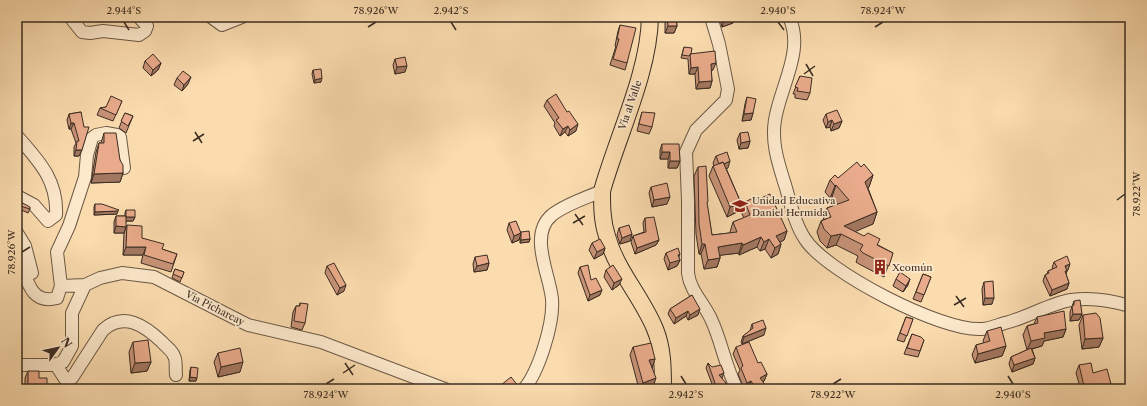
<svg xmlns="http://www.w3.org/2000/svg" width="1147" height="406" font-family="'Libre Caslon Text',serif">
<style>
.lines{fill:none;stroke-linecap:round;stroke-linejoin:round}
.minor-casing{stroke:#6b5845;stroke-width:14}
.major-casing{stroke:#3b2c22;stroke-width:18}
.minor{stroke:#fce8cb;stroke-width:12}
.major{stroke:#fbdcaf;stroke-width:16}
.wall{fill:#c89378;stroke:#3b2c22}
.shaded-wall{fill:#a37861;stroke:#3b2c22}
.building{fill:#e9ab8b;stroke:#3b2c22}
.ticks{fill:none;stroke:#3b2c22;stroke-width:1.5}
.labels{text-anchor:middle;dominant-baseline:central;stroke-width:3.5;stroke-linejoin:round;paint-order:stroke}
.street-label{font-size:10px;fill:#3b2c22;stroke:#fce8cb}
.poi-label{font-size:10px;fill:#3b2c22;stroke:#fce8cb;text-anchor:start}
.neatline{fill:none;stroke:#3b2c22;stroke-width:1.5}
.ticks-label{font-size:10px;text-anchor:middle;fill:#3b2c22}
</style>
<rect width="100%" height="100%" fill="#fbdcaf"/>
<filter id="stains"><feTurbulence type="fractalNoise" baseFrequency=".005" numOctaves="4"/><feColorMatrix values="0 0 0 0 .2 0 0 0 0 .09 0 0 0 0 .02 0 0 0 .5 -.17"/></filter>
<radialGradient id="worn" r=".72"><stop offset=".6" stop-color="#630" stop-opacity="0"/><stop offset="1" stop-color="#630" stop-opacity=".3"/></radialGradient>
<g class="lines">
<defs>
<path id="minor" d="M 70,17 L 82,32 L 90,33 L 103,31 L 139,35 L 145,31 L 147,26 L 139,17
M 211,17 L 222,25 L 242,17
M 711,17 L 719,44 L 728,89 L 726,100 L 696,130 L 686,152 L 688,201 L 688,273 C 690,291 704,303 711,319 C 722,342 725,367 737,389
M 789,17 C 805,50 780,87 775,120 C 771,144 779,165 786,188 C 791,205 795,224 805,239 C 826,272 942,332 982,329 C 989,329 998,325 1005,323 C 1026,318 1051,303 1071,300 C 1091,297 1110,300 1130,306
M 17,136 C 38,160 58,180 56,215 L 48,221 L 34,205 L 17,196
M 17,233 L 25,246 L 32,273
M 17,254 C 27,273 27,306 57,298 L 61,286 L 85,285 L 100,278 L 122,273 L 154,277 L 248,325 L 321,342 L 445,389
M 61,286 L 57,252 L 69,226 L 85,177 L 87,155 L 92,138 L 96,135 L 106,133 L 117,135 L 120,137 L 124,168
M 17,365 L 53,365 L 63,362 L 72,346 L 72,313 L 85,285
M 56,365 L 65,379 L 72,378 L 103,330 C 124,311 145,326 162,342 C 166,347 172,350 174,356 C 177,361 175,369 176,375
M 524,389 C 539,371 554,323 552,299 C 550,275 528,235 552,215 C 566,204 586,198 602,191"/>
<path id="major" d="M 650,17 C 649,73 617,137 602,191 C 602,206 602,221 607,236 C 616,270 642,297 655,329 C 663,348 663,369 663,389"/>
</defs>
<use href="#minor" class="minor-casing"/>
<use href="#major" class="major-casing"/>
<use href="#minor" class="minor"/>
<use href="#major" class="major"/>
</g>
<path class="wall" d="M 666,17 L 676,17 L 677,26 L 674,33 L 665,33 L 665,20 Z
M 719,17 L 736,17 L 733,23 L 722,27 Z
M 620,25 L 627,63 L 625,70 L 610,65 L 616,46 L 615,46 L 618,31 Z
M 684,47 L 691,54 L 713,70 L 711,70 L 712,81 L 710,88 L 696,89 L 695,74 L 689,74 L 688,59 L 681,58 Z
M 395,59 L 405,72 L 395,74 L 393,65 Z
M 145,61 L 161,63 L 158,70 L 151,76 L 143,68 Z
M 313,70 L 321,82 L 314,83 L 312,74 Z
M 800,76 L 810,93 L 807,100 L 795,98 L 795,94 L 793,94 Z
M 177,78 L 188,84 L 182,91 L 174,85 Z
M 747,97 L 753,113 L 751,120 L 742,121 L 745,104 Z
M 547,100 L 576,131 L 568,136 L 565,132 L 560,136 L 554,126 L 555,123 L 544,106 Z
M 122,101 L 113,121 L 97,115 L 100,108 L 106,107 Z
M 81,112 L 79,156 L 74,156 L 74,147 L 76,143 L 71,129 L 69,129 L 67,120 L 69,114 Z
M 642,112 L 652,127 L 649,134 L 637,131 L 640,119 Z
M 125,113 L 133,116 L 126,133 L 119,128 Z
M 826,114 L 842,121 L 839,128 L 831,131 L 830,127 L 826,128 L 823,120 Z
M 104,133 L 120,160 L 123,173 L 120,182 L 91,183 L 96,152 L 99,143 L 101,143 Z
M 740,133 L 750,141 L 748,148 L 739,149 L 737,140 Z
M 662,144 L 680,161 L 677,168 L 668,168 L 668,159 L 660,159 L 660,150 Z
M 716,156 L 728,168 L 726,168 L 741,203 L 737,212 L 727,217 L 709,176 L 713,166 L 714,166 L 713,163 Z
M 698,167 L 707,205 L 712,235 L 730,233 L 730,232 L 733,222 L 744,218 L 741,212 L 745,202 L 757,200 L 787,231 L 784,240 L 780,242 L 781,244 L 778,254 L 771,258 L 765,249 L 760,251 L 757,247 L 739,255 L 739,253 L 720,255 L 720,258 L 717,267 L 704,269 L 701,254 L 699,254 L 696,234 L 694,176 Z
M 861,167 L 873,175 L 869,187 L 868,188 L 877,212 L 873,224 L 854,231 L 878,245 L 893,253 L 884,277 L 859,264 L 856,262 L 858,256 L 836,245 L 827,248 L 820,241 L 817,232 L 821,221 L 823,220 L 827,208 L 838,204 L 832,197 L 830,198 L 825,192 L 830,180 L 838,178 Z
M 651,187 L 667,204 L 652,207 L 649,193 Z
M 17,200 L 30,209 L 28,213 L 17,208 Z
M 95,204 L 117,214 L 94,215 L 94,207 Z
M 126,210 L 135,217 L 133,221 L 126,221 L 124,233 L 114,233 L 114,222 L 116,216 L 125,216 L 125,213 Z
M 645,218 L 659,240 L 656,245 L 635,254 L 631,242 L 633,236 L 644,232 L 643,223 Z
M 509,223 L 530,239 L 529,242 L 520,243 L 520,238 L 519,240 L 512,243 L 507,230 Z
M 127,225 L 142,238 L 162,249 L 177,254 L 171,272 L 141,263 L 143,255 L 123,255 L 124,233 Z
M 619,228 L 632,234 L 630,241 L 620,244 L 617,235 Z
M 592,243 L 605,248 L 603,254 L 594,259 L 589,250 Z
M 666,253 L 679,258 L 680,260 L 677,266 L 668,270 L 664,259 Z
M 475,257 L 489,263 L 487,270 L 474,272 L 473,264 Z
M 1054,262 L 1068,270 L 1067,271 L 1066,274 L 1069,283 L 1067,289 L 1050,296 L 1043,281 L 1045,275 L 1047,274 L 1048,271 L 1053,269 L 1052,268 Z
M 327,266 L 344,291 L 337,295 L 325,273 Z
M 580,267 L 591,280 L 600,295 L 588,301 L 578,273 Z
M 175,269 L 184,272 L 180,282 L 172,278 Z
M 606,270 L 619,285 L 612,290 L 604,277 Z
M 923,274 L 931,277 L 921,302 L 913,299 Z
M 896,279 L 908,285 L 903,292 L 893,286 Z
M 984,282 L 992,304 L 983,305 L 982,289 Z
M 692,295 L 698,315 L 688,320 L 686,316 L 674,324 L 668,314 L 670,309 Z
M 1074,301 L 1082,314 L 1079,320 L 1070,321 L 1070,312 Z
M 300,303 L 305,323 L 302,330 L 291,327 L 293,312 L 296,306 L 299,306 Z
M 1083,315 L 1103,338 L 1099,347 L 1082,349 L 1079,325 Z
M 906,317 L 913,319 L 904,342 L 897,340 Z
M 1037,317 L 1066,329 L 1063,337 L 1044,341 L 1042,346 L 1032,349 L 1035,358 L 1033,364 L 1012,372 L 1009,364 L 1011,357 L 1027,350 L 1023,335 L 1027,326 L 1034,324 Z
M 752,324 L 764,335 L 742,344 L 741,342 L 743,336 L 750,331 Z
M 987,331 L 1006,346 L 1002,356 L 975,363 L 972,355 L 976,345 L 984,343 L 983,341 Z
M 912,334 L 924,340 L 918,357 L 904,354 Z
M 133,342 L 151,362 L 147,371 L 131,373 L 129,352 Z
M 633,347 L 655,359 L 652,367 L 653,387 L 648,388 L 649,389 L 639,389 L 630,355 Z
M 736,347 L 758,363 L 767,374 L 764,381 L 763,382 L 767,387 L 766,389 L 750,389 L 749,388 L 744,389 L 738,374 L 740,370 L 733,354 Z
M 218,353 L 240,372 L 218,377 L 214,362 Z
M 708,363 L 722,378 L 725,388 L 724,389 L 714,389 L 706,368 Z
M 1079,365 L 1093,373 L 1112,388 L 1112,389 L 1070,389 L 1071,388 L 1080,387 L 1076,373 Z
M 191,367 L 196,381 L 189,381 L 190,370 Z
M 28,371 L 46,389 L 25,389 L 25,378 Z
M 501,385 L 518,389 L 500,389 Z"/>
<path class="shaded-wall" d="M 736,17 L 733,23 L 722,27 L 724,20 Z
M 668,26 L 677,26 L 674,33 L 665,33 Z
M 161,63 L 158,70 L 151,76 L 153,70 Z
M 716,63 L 713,70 L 708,71 L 711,64 Z
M 407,66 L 405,72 L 395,74 L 397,67 Z
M 698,67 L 695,74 L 689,74 L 691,68 Z
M 191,77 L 188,84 L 182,91 L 184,85 Z
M 322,78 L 321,82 L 314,83 L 315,80 Z
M 712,81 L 710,88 L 696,89 L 699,82 Z
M 753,113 L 751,120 L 742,121 L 744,114 Z
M 832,120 L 830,127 L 826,128 L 828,122 Z
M 842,121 L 839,128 L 831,131 L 834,124 Z
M 71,123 L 74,123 L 71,129 L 69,129 Z
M 578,124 L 576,131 L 568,136 L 570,130 Z
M 568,126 L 565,132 L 560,136 L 563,129 Z
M 750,141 L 748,148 L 739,149 L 741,143 Z
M 76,150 L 82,150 L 79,156 L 74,156 Z
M 662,152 L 670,152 L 668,159 L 660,159 Z
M 670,161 L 680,161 L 677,168 L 668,168 Z
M 730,161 L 728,168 L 717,172 L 720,165 Z
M 123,173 L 120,182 L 91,183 L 94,174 Z
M 873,175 L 869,187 L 861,194 L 865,182 Z
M 836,185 L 832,197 L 830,198 L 835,186 Z
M 670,197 L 667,204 L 652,207 L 654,200 Z
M 741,203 L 737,212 L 727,217 L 730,207 Z
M 118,211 L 117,214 L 94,215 L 95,212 Z
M 877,212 L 873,224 L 845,236 L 844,226 Z
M 126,217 L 135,217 L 133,221 L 125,221 Z
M 116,226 L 126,227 L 124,233 L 114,233 Z
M 787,231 L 784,240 L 773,246 L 776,236 Z
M 521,233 L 519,240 L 512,243 L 514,236 Z
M 632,234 L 630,241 L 620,244 L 622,238 Z
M 841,234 L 836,245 L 827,248 L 831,236 Z
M 761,237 L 757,247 L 739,255 L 743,245 Z
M 530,239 L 529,242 L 520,243 L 521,240 Z
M 769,239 L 765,249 L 760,251 L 764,242 Z
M 659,240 L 656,245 L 635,254 L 637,248 Z
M 742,243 L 739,253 L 715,256 L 718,247 Z
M 702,244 L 705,244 L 701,254 L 699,254 Z
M 781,244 L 778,254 L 771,258 L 775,248 Z
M 126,247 L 146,247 L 143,255 L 123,255 Z
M 605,248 L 603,254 L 594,259 L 597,252 Z
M 680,254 L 678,260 L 680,260 L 677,266 L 668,270 L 670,263 L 678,255 Z
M 720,258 L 717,267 L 704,269 L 708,260 Z
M 489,263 L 487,270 L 474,272 L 477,266 Z
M 1070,264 L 1068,270 L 1067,271 L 1064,277 L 1065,266 Z
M 622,279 L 619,285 L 612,290 L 614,283 Z
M 910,279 L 908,285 L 903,292 L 906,286 Z
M 1069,283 L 1067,289 L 1050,296 L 1052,290 Z
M 346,285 L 344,291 L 337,295 L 340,288 Z
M 602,290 L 600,295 L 588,301 L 590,295 Z
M 985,298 L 994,298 L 992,304 L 983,305 Z
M 700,309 L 698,315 L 688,320 L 690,315 Z
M 688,311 L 686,316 L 674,324 L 676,318 Z
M 1073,314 L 1082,314 L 1079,320 L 1070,321 Z
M 766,328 L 764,335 L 742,344 L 744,337 Z
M 1066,329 L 1063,337 L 1044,341 L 1042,346 L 1027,350 L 1031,341 L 1044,333 Z
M 1103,338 L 1099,347 L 1082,349 L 1085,339 Z
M 1006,346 L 1002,356 L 975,363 L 978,354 Z
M 1035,358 L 1033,364 L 1012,372 L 1014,365 Z
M 655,359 L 652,368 L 649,360 Z
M 151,362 L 147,371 L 131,373 L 135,363 Z
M 243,362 L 240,372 L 218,377 L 221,367 Z
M 724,373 L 722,378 L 719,375 Z
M 767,374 L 764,381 L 758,384 L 760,378 Z
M 190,377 L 197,378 L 196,381 L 189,381 Z
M 656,378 L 653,387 L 646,389 L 641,389 L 643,383 Z
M 751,381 L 749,388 L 745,389 L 747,383 Z
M 726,383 L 725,388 L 720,389 Z"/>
<path class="building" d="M 667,17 L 676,17 L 677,26 L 668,26 Z
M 723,17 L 735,17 L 724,20 Z
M 620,25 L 636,28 L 627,63 L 613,59 L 619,39 L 617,39 Z
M 684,47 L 692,48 L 691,54 L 689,56 L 682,55 Z
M 715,51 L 716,63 L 711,64 L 712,81 L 699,82 L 698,67 L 691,68 L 690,54 Z
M 153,54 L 161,63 L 153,70 L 145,61 Z
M 405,57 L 407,66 L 397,67 L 395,59 Z
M 321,69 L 322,78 L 315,80 L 313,70 Z
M 183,71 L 191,77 L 184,85 L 177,78 Z
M 800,76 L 812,78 L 810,93 L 797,91 L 798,88 L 795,87 Z
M 556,94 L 567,112 L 569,111 L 578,124 L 570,130 L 568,126 L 563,129 L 556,120 L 559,118 L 547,100 Z
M 111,96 L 122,101 L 116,115 L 100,108 L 106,107 Z
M 747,97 L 756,99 L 753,113 L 744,114 Z
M 837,110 L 842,121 L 834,124 L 832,120 L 828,122 L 826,114 Z
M 81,112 L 84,127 L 89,127 L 82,150 L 76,150 L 77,141 L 79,141 L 74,123 L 71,123 L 69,114 Z
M 642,112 L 655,113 L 652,127 L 639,124 Z
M 125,113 L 133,116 L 128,126 L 121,121 Z
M 748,132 L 750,141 L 741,143 L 740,133 Z
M 104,133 L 116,133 L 120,160 L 123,165 L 123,173 L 94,174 L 99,143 L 104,143 Z
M 662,144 L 679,144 L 680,161 L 670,161 L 670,152 L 662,152 Z
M 727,152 L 730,161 L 724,164 L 723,162 L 719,164 L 716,156 Z
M 723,162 L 741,203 L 730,207 L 713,166 Z
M 857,162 L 861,167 L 864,164 L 873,175 L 865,182 L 877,212 L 844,226 L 864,236 L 868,233 L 880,239 L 877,245 L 893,253 L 889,266 L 863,253 L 860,250 L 863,245 L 841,234 L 831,236 L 824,229 L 821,221 L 831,217 L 827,208 L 849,200 L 836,185 L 835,186 L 830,180 L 835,175 L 838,178 Z
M 706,166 L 708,202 L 707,202 L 712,235 L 737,232 L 733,222 L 750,215 L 745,202 L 755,197 L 757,200 L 770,194 L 787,231 L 776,236 L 781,244 L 775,248 L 769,239 L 764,242 L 761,237 L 743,245 L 742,243 L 718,247 L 720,258 L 708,260 L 705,244 L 702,244 L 699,224 L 698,167 Z
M 667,183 L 670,197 L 654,200 L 651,187 Z
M 17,200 L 30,207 L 30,209 L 17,205 Z
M 95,204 L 102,204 L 119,210 L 118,211 L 95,212 Z
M 126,210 L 135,210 L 135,217 L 126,217 Z
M 116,216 L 126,216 L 126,227 L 116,226 Z
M 654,217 L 659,240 L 637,248 L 633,236 L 646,232 L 645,218 Z
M 516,221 L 521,233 L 514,236 L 509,223 Z
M 127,225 L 142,226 L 142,238 L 164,244 L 162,249 L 177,254 L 173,264 L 144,255 L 146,247 L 126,247 Z
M 629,225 L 632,234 L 622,238 L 619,228 Z
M 529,231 L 530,239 L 521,240 L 521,232 Z
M 600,239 L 605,248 L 597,252 L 592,243 Z
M 678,248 L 680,254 L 678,255 L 680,260 L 670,263 L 666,253 Z
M 487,255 L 489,263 L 477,266 L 475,257 Z
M 1067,256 L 1070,264 L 1065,266 L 1067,271 L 1065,271 L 1069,283 L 1052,290 L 1045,275 L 1049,273 L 1048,271 L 1057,267 L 1054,262 Z
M 334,263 L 346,285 L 340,288 L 327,266 Z
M 588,265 L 591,280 L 596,278 L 602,290 L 590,295 L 580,267 Z
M 613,265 L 622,279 L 614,283 L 606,270 Z
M 175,269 L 184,272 L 182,278 L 173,274 Z
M 900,272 L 910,279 L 906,286 L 896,279 Z
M 923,274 L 931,277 L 924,295 L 916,292 Z
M 993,281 L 994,298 L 985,298 L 984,282 Z
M 692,295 L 700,309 L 690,315 L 688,311 L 676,318 L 670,309 Z
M 1080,300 L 1082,314 L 1073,314 L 1072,306 L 1074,305 L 1074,301 Z
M 300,303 L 308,304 L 305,323 L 294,321 L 296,306 L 300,306 Z
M 1064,311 L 1066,329 L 1044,333 L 1045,338 L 1031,341 L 1027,326 L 1038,323 L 1037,317 Z
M 1096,313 L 1100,318 L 1103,338 L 1085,339 L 1083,315 Z
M 906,317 L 913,319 L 907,336 L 900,333 Z
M 763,320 L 766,328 L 744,337 L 743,336 L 753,328 L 752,324 Z
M 1001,327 L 1006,346 L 978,354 L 976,345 L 990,341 L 987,331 Z
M 912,334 L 921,337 L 924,340 L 920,351 L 907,348 Z
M 148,340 L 151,362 L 135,363 L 133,342 Z
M 749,342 L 758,363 L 761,362 L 767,374 L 760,378 L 767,387 L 764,389 L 756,389 L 751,381 L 747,383 L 741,368 L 743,366 L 736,347 Z
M 651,343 L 655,359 L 649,360 L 656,378 L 643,383 L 633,347 Z
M 240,348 L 243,362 L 221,367 L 218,353 Z
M 1031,348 L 1035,358 L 1014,365 L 1011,357 Z
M 708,363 L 712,367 L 721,365 L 724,373 L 719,375 L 726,383 L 720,389 L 717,389 Z
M 1091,363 L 1093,373 L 1107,369 L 1112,388 L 1108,389 L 1071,389 L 1071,388 L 1084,386 L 1079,365 Z
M 191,367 L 198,368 L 197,378 L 190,377 Z
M 28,371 L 39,371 L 39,378 L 47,378 L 47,389 L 28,388 Z
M 511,377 L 519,387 L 516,389 L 504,389 L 501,385 Z"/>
<path class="ticks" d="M 124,22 L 129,30M 451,22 L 456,30M 778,22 L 784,30M 368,27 L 376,22M 875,27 L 883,22M 806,64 L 813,76M 804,74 L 815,66M 195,132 L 202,143M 193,141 L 204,134M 1117,200 L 1125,194M 575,214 L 583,225M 573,223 L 585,216M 22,252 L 30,247M 956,296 L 964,307M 954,305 L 966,298M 345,363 L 353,375M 343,373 L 355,365M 681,376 L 686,384M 1008,376 L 1013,384M 326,384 L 334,379M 833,384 L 841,379"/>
<defs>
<symbol id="school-bare" viewBox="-9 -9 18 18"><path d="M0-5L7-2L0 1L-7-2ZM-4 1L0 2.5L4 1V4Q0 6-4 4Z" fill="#8f2418" stroke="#fce8cb" stroke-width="2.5" paint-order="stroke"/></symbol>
<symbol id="building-bare" viewBox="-9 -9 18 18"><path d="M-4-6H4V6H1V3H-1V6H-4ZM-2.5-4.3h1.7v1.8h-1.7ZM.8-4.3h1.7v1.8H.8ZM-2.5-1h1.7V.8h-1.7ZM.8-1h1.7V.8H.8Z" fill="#8f2418" stroke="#fce8cb" stroke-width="2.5" paint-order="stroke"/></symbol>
</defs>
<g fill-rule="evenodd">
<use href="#school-bare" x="729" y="195" width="22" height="22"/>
<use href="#building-bare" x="869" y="256" width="22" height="22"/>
</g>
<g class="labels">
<g class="street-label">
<text transform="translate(630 105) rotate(-71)">Via al Valle</text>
<text transform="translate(215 308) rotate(27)">Via Picharcay</text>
</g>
<g class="poi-label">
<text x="752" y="200">Unidad Educativa<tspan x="752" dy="12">Daniel Hermida</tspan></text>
<text x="892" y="267">Xcomún</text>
</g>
</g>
<rect width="1147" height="406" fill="none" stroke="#fbdcaf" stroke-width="44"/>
<g transform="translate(58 348) rotate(57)" stroke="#fce8cb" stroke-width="3" paint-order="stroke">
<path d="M0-3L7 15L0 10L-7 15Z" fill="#3b2c22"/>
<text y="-6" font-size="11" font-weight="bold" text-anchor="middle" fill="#3b2c22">N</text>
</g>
<rect x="22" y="22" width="1103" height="362" class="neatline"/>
<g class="ticks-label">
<text x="124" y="14">2.944°S</text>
<text x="376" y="14">78.926°W</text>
<text x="451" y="14">2.942°S</text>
<text x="778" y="14">2.940°S</text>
<text x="883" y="14">78.924°W</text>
<text transform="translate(1136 194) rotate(-90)" y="4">78.922°W</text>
<text transform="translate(11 252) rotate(-90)" y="4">78.926°W</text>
<text x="326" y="398">78.924°W</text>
<text x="686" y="398">2.942°S</text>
<text x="833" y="398">78.922°W</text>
<text x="1013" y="398">2.940°S</text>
</g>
<rect width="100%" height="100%" filter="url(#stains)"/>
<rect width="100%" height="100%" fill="url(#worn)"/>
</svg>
